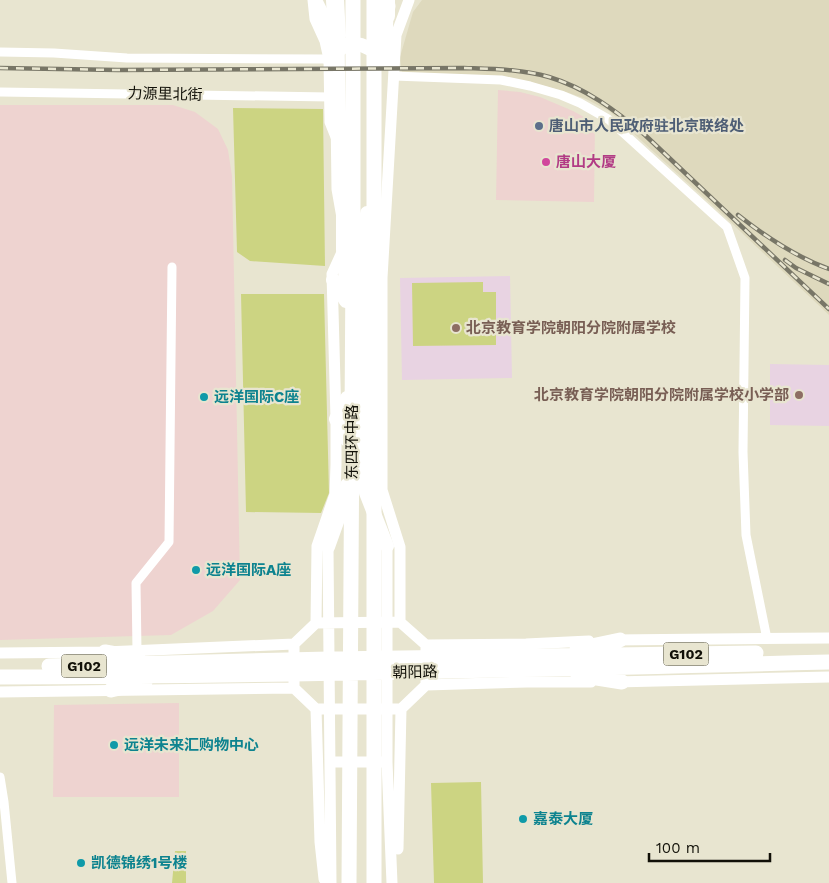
<svg xmlns="http://www.w3.org/2000/svg" width="829" height="883" font-family="'Work Sans','Noto Sans SC',sans-serif">
<style>
.commercial{fill:#eed3d0}
.built{fill:#ded9bd}
.education{fill:#e8d3e2}
.green{fill:#ccd482}
.lines{fill:none;stroke-linecap:round;stroke-linejoin:round}
.minor{stroke:#fff;stroke-width:9}
.tertiary{stroke:#fff;stroke-width:11}
.secondary{stroke:#fff;stroke-width:14}
.trunk{stroke:#fff;stroke-width:15}
.motorway{stroke:#fff;stroke-width:18}
.rail-casing{stroke:#787667;stroke-width:4.5}
.rail{stroke:#e8e5d0;stroke-width:2.5;stroke-dasharray:8;stroke-linecap:butt}
.service-dot{fill:#5c6f8a;stroke:#e8e5d0;stroke-width:2}
.hotel-dot{fill:#d1479c;stroke:#e8e5d0;stroke-width:2}
.education-dot{fill:#8d6e63;stroke:#e8e5d0;stroke-width:2}
.culture-dot{fill:#0f9aa8;stroke:#e8e5d0;stroke-width:2}
.labels{text-anchor:middle;dominant-baseline:central;stroke-width:4.5;stroke-linejoin:round;paint-order:stroke}
.shield{fill:#e8e5d0;stroke:#525044;stroke-width:1}
.shield-label{font-size:14px;font-weight:bold;fill:#111008}
.street-label{font-size:15px;fill:#111008;stroke:#e8e5d0}
.service-label{font-size:15px;font-weight:bold;fill:#4e5e75;stroke:#e8e5d0;text-anchor:start}
.hotel-label{font-size:15px;font-weight:bold;fill:#b23c85;stroke:#e8e5d0;text-anchor:start}
.education-label{font-size:15px;font-weight:bold;fill:#785e54;stroke:#e8e5d0;text-anchor:start}
.culture-label{font-size:15px;font-weight:bold;fill:#0d838f;stroke:#e8e5d0;text-anchor:start}
</style>
<rect width="100%" height="100%" fill="#e8e5d0"/>
<path class="commercial" d="M 498,90 L 520,92 L 540,97 L 573,111 L 595,123 L 594,202 L 496,200 Z
M 0,105 L 173,105 L 195,112 L 218,129 L 228,150 L 232,176 L 240,580 L 213,611 L 171,635 L 0,640 Z
M 179,703 L 179,797 L 53,797 L 54,705 Z"/>
<path class="built" d="M 422,0 L 829,0 L 829,315 L 723,215 L 609,111 L 586,99 L 560,90 L 532,83 L 402,74 L 400,57 L 413,12 Z"/>
<path class="education" d="M 510,276 L 512,378 L 402,380 L 400,278 Z
M 770,364 L 829,365 L 829,426 L 770,425 Z"/>
<path class="green" d="M 233,108 L 323,109 L 325,266 L 250,261 L 237,252 Z
M 483,282 L 483,292 L 496,292 L 496,345 L 413,346 L 412,283 Z
M 241,294 L 324,294 L 329,493 L 321,513 L 246,512 Z
M 481,782 L 483,883 L 434,883 L 431,783 Z
M 175,851 L 186,851 L 186,883 L 172,883 Z"/>
<g class="lines">
<path class="minor" d="M 0,52 L 54,53 L 127,58 L 329,59
M 394,76 L 501,80 L 530,86 L 561,95 L 580,103 L 608,119 L 727,227 L 745,278 L 743,452 L 746,535 L 767,639
M 0,92 L 330,97
M 137,651 L 136,583 L 169,542 L 172,267
M 0,777 L 4,802 L 12,883"/>
<path class="tertiary" d="M 313,0 L 315,19 L 325,41 L 329,59 L 330,122 L 336,137
M 387,546 L 387,762 L 392,883
M 328,547 L 331,883
M 400,622 L 400,547 L 382,490 L 382,278 L 396,35 L 409,0
M 400,622 L 426,645 L 426,685 L 401,709 L 316,709 L 294,688 L 294,644 L 316,623 Z
M 316,623 L 317,546 L 335,494 L 336,464 L 336,419 L 332,274 L 343,250
M 613,640 L 829,638
M 426,645 L 526,644 L 589,641
M 0,653 L 105,652 L 294,644
M 615,682 L 829,677
M 426,685 L 527,682 L 591,682
M 0,692 L 294,688
M 316,709 L 320,842 L 324,879
M 330,762 L 381,762
M 398,849 L 401,709"/>
<path class="secondary" d="M 315,0 L 336,42
M 329,59 C 343,45 351,38 370,49
M 367,213 L 365,335 L 366,493 L 387,546
M 343,217 L 343,249 L 347,293
M 333,280 L 346,301
M 347,398 L 336,419 L 347,440
M 328,547 L 347,494 L 347,485"/>
<path class="trunk" d="M 374,0 L 374,883
M 335,26 L 337,36 L 339,189 L 346,229
M 384,61 L 386,16 L 388,6
M 577,649 L 620,640
M 105,652 L 138,658
M 49,666 L 329,659 L 756,653
M 578,675 L 622,682
M 0,677 C 276,676 553,669 829,662
M 111,690 L 145,682
M 349,883 L 353,263 L 353,0"/>
<path class="motorway" d="M 335,0 L 337,36
M 386,16 L 386,0"/>
<defs>
<path id="rail" d="M 0,68 L 118,70 L 464,68 C 492,69 521,69 549,77 C 586,88 616,111 645,135 L 829,309
M 738,215 C 766,237 796,257 829,269
M 785,260 L 796,268 L 829,284"/>
</defs>
<use href="#rail" class="rail-casing"/>
<use href="#rail" class="rail"/>
</g>
<circle class="service-dot" cx="539" cy="126" r="5"/>
<circle class="hotel-dot" cx="546" cy="162" r="5"/>
<g class="education-dot">
<circle cx="456" cy="328" r="5"/>
<circle cx="799" cy="395" r="5"/>
</g>
<g class="culture-dot">
<circle cx="204" cy="397" r="5"/>
<circle cx="196" cy="570" r="5"/>
<circle cx="114" cy="745" r="5"/>
<circle cx="523" cy="819" r="5"/>
<circle cx="81" cy="863" r="5"/>
</g>
<g class="labels">
<g class="shield">
<rect x="663.5" y="642.5" width="45" height="23" rx="4"/>
<rect x="61.5" y="654.5" width="45" height="23" rx="4"/>
</g>
<g class="shield-label">
<text x="686" y="654">G102</text>
<text x="84" y="666">G102</text>
</g>
<g class="street-label">
<text transform="translate(165 94) rotate(1)">力源里北街</text>
<text transform="translate(352 442) rotate(-90)">东四环中路</text>
<text transform="translate(415 672) rotate(-1)">朝阳路</text>
</g>
<g class="service-label">
<text x="549" y="126">唐山市人民政府驻北京联络处</text>
</g>
<g class="hotel-label">
<text x="556" y="162">唐山大厦</text>
</g>
<g class="education-label">
<text x="466" y="328">北京教育学院朝阳分院附属学校</text>
<text x="789" y="395" text-anchor="end">北京教育学院朝阳分院附属学校小学部</text>
</g>
<g class="culture-label">
<text x="214" y="397">远洋国际C座</text>
<text x="206" y="570">远洋国际A座</text>
<text x="124" y="745">远洋未来汇购物中心</text>
<text x="533" y="819">嘉泰大厦</text>
<text x="91" y="863">凯德锦绣1号楼</text>
</g>
</g>
<path d="M649 853v8h121v-8" fill="none" stroke="#111008" stroke-width="2.5"/>
<text x="656" y="853" font-size="15" fill="#111008" stroke="#e8e5d0" stroke-width="4" paint-order="stroke">100 m</text>
</svg>
